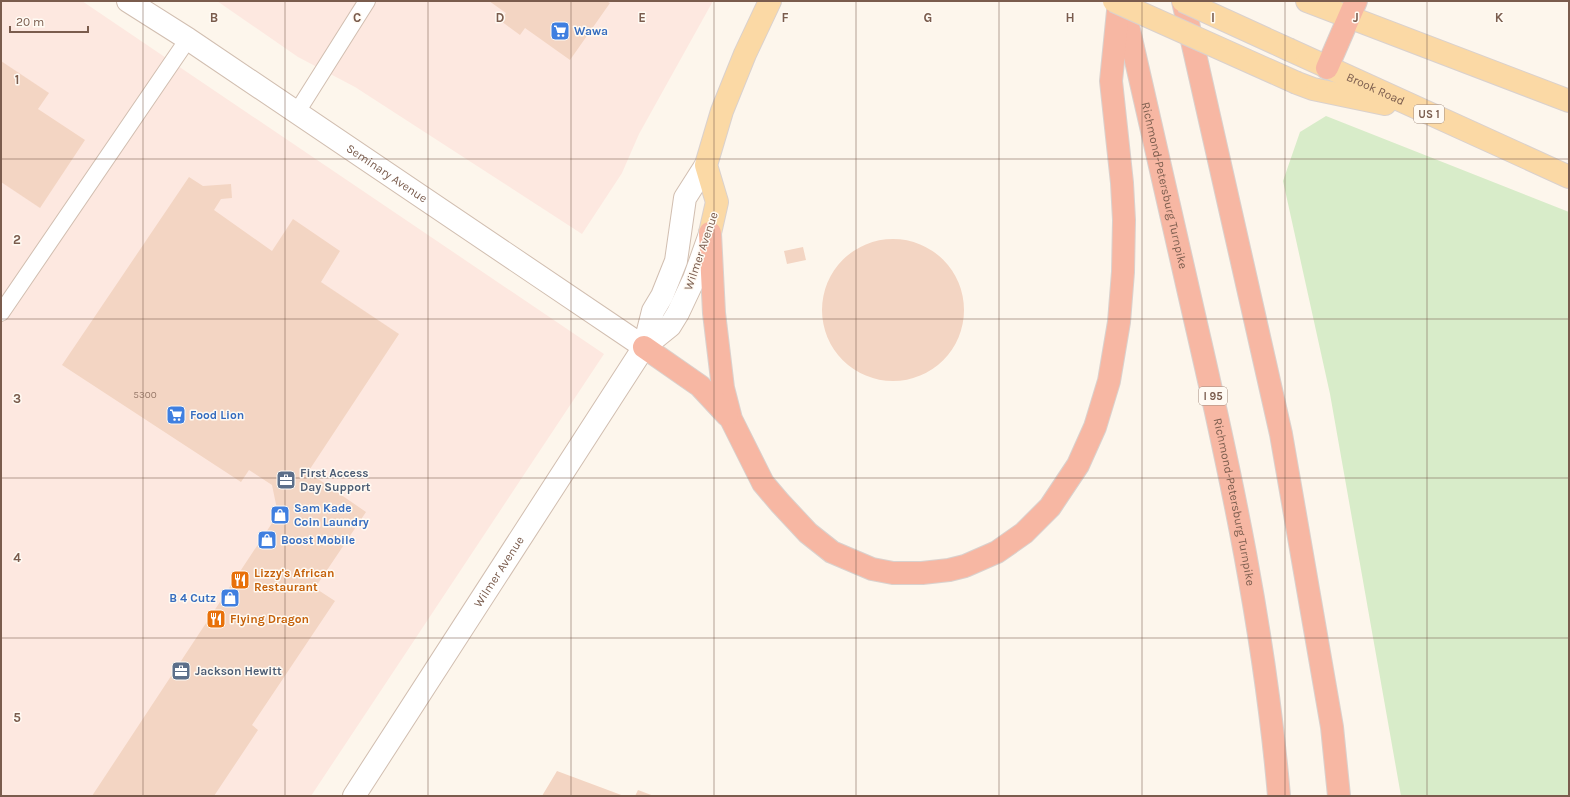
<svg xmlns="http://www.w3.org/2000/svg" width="1570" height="797" font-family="Karla,sans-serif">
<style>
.commercial{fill:#fde8e0}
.green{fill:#d8ecc9}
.building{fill:#f3d5c3}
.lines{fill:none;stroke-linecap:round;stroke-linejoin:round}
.service-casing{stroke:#d1beb0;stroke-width:18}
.minor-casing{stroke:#d1beb0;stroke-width:24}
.tertiary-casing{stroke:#d1beb0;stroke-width:24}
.primary-casing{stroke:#dad1cd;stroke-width:24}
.motorway-casing{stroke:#dad1cd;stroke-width:24}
.service{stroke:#fff;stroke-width:16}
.minor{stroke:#fff;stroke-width:22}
.tertiary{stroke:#fff;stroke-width:22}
.primary{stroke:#fbd9a5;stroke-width:22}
.motorway{stroke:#f7b7a3;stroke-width:22}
.primary-bridge-casing{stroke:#dad1cd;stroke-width:24;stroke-linecap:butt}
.primary-bridge{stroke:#fbd9a5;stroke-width:22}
.grid{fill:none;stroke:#7a5c4d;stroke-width:1;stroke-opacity:0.55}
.labels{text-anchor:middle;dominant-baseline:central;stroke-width:3;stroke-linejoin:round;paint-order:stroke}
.number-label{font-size:10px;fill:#987a6a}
.shield{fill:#fffaf3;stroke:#a28b7f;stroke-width:1}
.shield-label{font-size:11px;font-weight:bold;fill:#7a5c4d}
.shop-label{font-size:12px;font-weight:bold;fill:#366cbe;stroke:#fffaf3;text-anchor:start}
.street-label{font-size:12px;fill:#7a5c4d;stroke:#fffaf3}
.service-label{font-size:12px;font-weight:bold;fill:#4e5e75;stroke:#fffaf3;text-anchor:start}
.food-label{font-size:12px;font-weight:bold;fill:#c56008;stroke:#fffaf3;text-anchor:start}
.grid-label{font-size:13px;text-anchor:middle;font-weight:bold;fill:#7a5c4d;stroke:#fffaf3;stroke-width:3;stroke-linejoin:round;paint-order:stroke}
</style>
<rect width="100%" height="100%" fill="#fdf6ec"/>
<path class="commercial" d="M 1,1 L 82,1 L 604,354 L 311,796 L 1,796 Z
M 217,1 L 713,1 L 639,134 L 622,173 L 582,234 L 355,87 L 298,57 Z"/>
<path class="green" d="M 1326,116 L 1569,212 L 1569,796 L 1401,796 L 1330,394 L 1283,181 L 1300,132 Z"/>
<path class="building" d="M 489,1 L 606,1 L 610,3 L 570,60 L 525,28 L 520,35 L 501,21 L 506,13 Z
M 1,61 L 49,93 L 38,109 L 85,140 L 40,208 L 1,182 Z
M 189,177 L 203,186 L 231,184 L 232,198 L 221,199 L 214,210 L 272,251 L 293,219 L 340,251 L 321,282 L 399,334 L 308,472 L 366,512 L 315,588 L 335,601 L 252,725 L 258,730 L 214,796 L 92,796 L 278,514 L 272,485 L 249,470 L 241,482 L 62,365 Z
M822 310a71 71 0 1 1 142 0a71 71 0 1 1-142 0Z
M 803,247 L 806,260 L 787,264 L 784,251 Z
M 557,771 L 624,796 L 542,796 Z
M 638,790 L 654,796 L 635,796 Z"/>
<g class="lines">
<defs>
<path id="service" d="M 297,112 L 367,1
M 1,313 L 188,39"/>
<g id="minor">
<path id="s1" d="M 128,1 L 188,39 L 644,347"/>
</g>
<g id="tertiary">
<path d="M 644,347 L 653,311 L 662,296 L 676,261 L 685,198 L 706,165"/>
<path id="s2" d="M 354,796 L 644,347 L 670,326 L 678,313 L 694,279 L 710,234"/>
</g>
<g id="primary">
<path d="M 1307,1 L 1569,101"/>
<path id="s3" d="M 1290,50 L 1569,177"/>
<path d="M 1297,83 L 1313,89 L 1385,104"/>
<path d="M 710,233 L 717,202 L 706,165 L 722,111 L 745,54 L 770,1"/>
</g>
<g id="motorway">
<path d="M 1183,1 L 1281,434 L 1332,727 L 1339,796"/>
<path id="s4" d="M 1124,8 C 1147,110 1171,213 1194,315 C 1231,474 1265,633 1279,796"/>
<path d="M 1327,68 L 1356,1"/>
<path d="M 710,233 L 714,313 L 723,388 L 731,419 L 763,483 L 780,503 L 808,533 L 832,552 L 872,569 L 893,573 L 922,573 L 949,570 L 965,566 L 997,552 L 1024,533 L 1050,507 L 1078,465 L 1095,427 L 1109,381 L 1119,322 L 1123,272 L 1124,220 L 1122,183 L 1111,81 L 1119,1"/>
<path d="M 644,347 L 700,386 L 727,415"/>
</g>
</defs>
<use href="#service" class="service-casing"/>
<use href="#minor" class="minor-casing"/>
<use href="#tertiary" class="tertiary-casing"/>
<use href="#primary" class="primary-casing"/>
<use href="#motorway" class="motorway-casing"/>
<use href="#service" class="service"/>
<use href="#minor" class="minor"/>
<use href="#tertiary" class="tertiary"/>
<use href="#primary" class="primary"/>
<use href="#motorway" class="motorway"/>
<defs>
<path id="primary-bridge" d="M 1114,1 L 1297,83
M 1183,1 L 1290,50"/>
</defs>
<use href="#primary-bridge" class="primary-bridge-casing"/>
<use href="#primary-bridge" class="primary-bridge"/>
</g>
<path class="grid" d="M 143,1 L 143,796M 285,1 L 285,796M 428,1 L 428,796M 571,1 L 571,796M 714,1 L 714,796M 856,1 L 856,796M 999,1 L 999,796M 1142,1 L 1142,796M 1285,1 L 1285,796M 1427,1 L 1427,796M 1,159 L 1569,159M 1,319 L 1569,319M 1,478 L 1569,478M 1,638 L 1569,638"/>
<defs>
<symbol id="supermarket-square" viewBox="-11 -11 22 22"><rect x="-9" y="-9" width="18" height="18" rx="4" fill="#3f7fe0" stroke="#fffaf3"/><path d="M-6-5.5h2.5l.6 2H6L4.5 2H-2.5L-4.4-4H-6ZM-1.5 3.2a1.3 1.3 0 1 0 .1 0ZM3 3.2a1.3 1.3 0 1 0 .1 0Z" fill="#fff"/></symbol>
<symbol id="office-square" viewBox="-11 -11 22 22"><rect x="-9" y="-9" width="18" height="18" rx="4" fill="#5c6f8a" stroke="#fffaf3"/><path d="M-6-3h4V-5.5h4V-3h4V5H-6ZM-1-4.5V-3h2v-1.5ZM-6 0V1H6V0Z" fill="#fff"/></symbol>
<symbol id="shop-square" viewBox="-11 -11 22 22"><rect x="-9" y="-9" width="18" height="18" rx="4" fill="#3f7fe0" stroke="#fffaf3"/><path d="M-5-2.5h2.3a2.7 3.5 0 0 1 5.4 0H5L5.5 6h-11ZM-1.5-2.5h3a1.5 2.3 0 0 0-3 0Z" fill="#fff"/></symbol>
<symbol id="restaurant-square" viewBox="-11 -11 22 22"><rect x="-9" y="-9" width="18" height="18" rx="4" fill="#e8710a" stroke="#fffaf3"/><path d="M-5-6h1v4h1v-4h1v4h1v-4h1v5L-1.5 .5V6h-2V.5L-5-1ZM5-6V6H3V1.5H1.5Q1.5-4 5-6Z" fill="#fff"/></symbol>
</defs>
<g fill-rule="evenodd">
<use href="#supermarket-square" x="549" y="20" width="22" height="22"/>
<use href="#supermarket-square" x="165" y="404" width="22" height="22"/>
<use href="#office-square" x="275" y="469" width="22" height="22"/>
<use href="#shop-square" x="269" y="504" width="22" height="22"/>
<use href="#shop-square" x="256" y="529" width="22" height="22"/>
<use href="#restaurant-square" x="229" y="569" width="22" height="22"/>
<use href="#shop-square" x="219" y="587" width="22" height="22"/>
<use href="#restaurant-square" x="205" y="608" width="22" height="22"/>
<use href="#office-square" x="170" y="660" width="22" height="22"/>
</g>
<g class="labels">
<g class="number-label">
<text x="145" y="395">5300</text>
</g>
<g class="shield">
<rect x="1414" y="105" width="30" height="18" rx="3"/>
<rect x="1199" y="387" width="28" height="18" rx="3"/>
</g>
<g class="shield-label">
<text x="1429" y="114">US 1</text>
<text x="1213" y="396">I 95</text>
</g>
<g class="shop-label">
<text x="574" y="31">Wawa</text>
<text x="190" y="415">Food Lion</text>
<text x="294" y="508">Sam Kade<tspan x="294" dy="14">Coin Laundry</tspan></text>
<text x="281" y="540">Boost Mobile</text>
<text x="216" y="598" text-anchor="end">B 4 Cutz</text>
</g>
<g class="street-label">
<text stroke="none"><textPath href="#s3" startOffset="94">Brook Road</textPath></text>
<text stroke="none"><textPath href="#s1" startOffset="311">Seminary Avenue</textPath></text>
<text stroke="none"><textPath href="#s4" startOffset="182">Richmond-Petersburg Turnpike</textPath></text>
<text transform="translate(701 251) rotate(-71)">Wilmer Avenue</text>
<text stroke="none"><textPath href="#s4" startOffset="506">Richmond-Petersburg Turnpike</textPath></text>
<text stroke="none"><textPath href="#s2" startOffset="267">Wilmer Avenue</textPath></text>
</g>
<g class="service-label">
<text x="300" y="473">First Access<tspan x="300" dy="14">Day Support</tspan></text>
<text x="195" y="671">Jackson Hewitt</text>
</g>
<g class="food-label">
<text x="254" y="573">Lizzy's African<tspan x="254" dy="14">Restaurant</tspan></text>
<text x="230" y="619">Flying Dragon</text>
</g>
</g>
<g class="grid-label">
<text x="214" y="22">B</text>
<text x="357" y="22">C</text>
<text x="500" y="22">D</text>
<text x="642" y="22">E</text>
<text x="785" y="22">F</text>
<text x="928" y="22">G</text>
<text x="1070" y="22">H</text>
<text x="1213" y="22">I</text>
<text x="1356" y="22">J</text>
<text x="1499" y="22">K</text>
<text x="17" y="84">1</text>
<text x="17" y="244">2</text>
<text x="17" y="403">3</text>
<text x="17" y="562">4</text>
<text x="17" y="722">5</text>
</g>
<rect width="1570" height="797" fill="none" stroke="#7a5c4d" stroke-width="4"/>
<path d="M10 26v6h78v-6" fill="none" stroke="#7a5c4d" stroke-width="2"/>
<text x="16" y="26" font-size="12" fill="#7a5c4d" stroke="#fffaf3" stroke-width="3" paint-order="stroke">20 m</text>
</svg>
